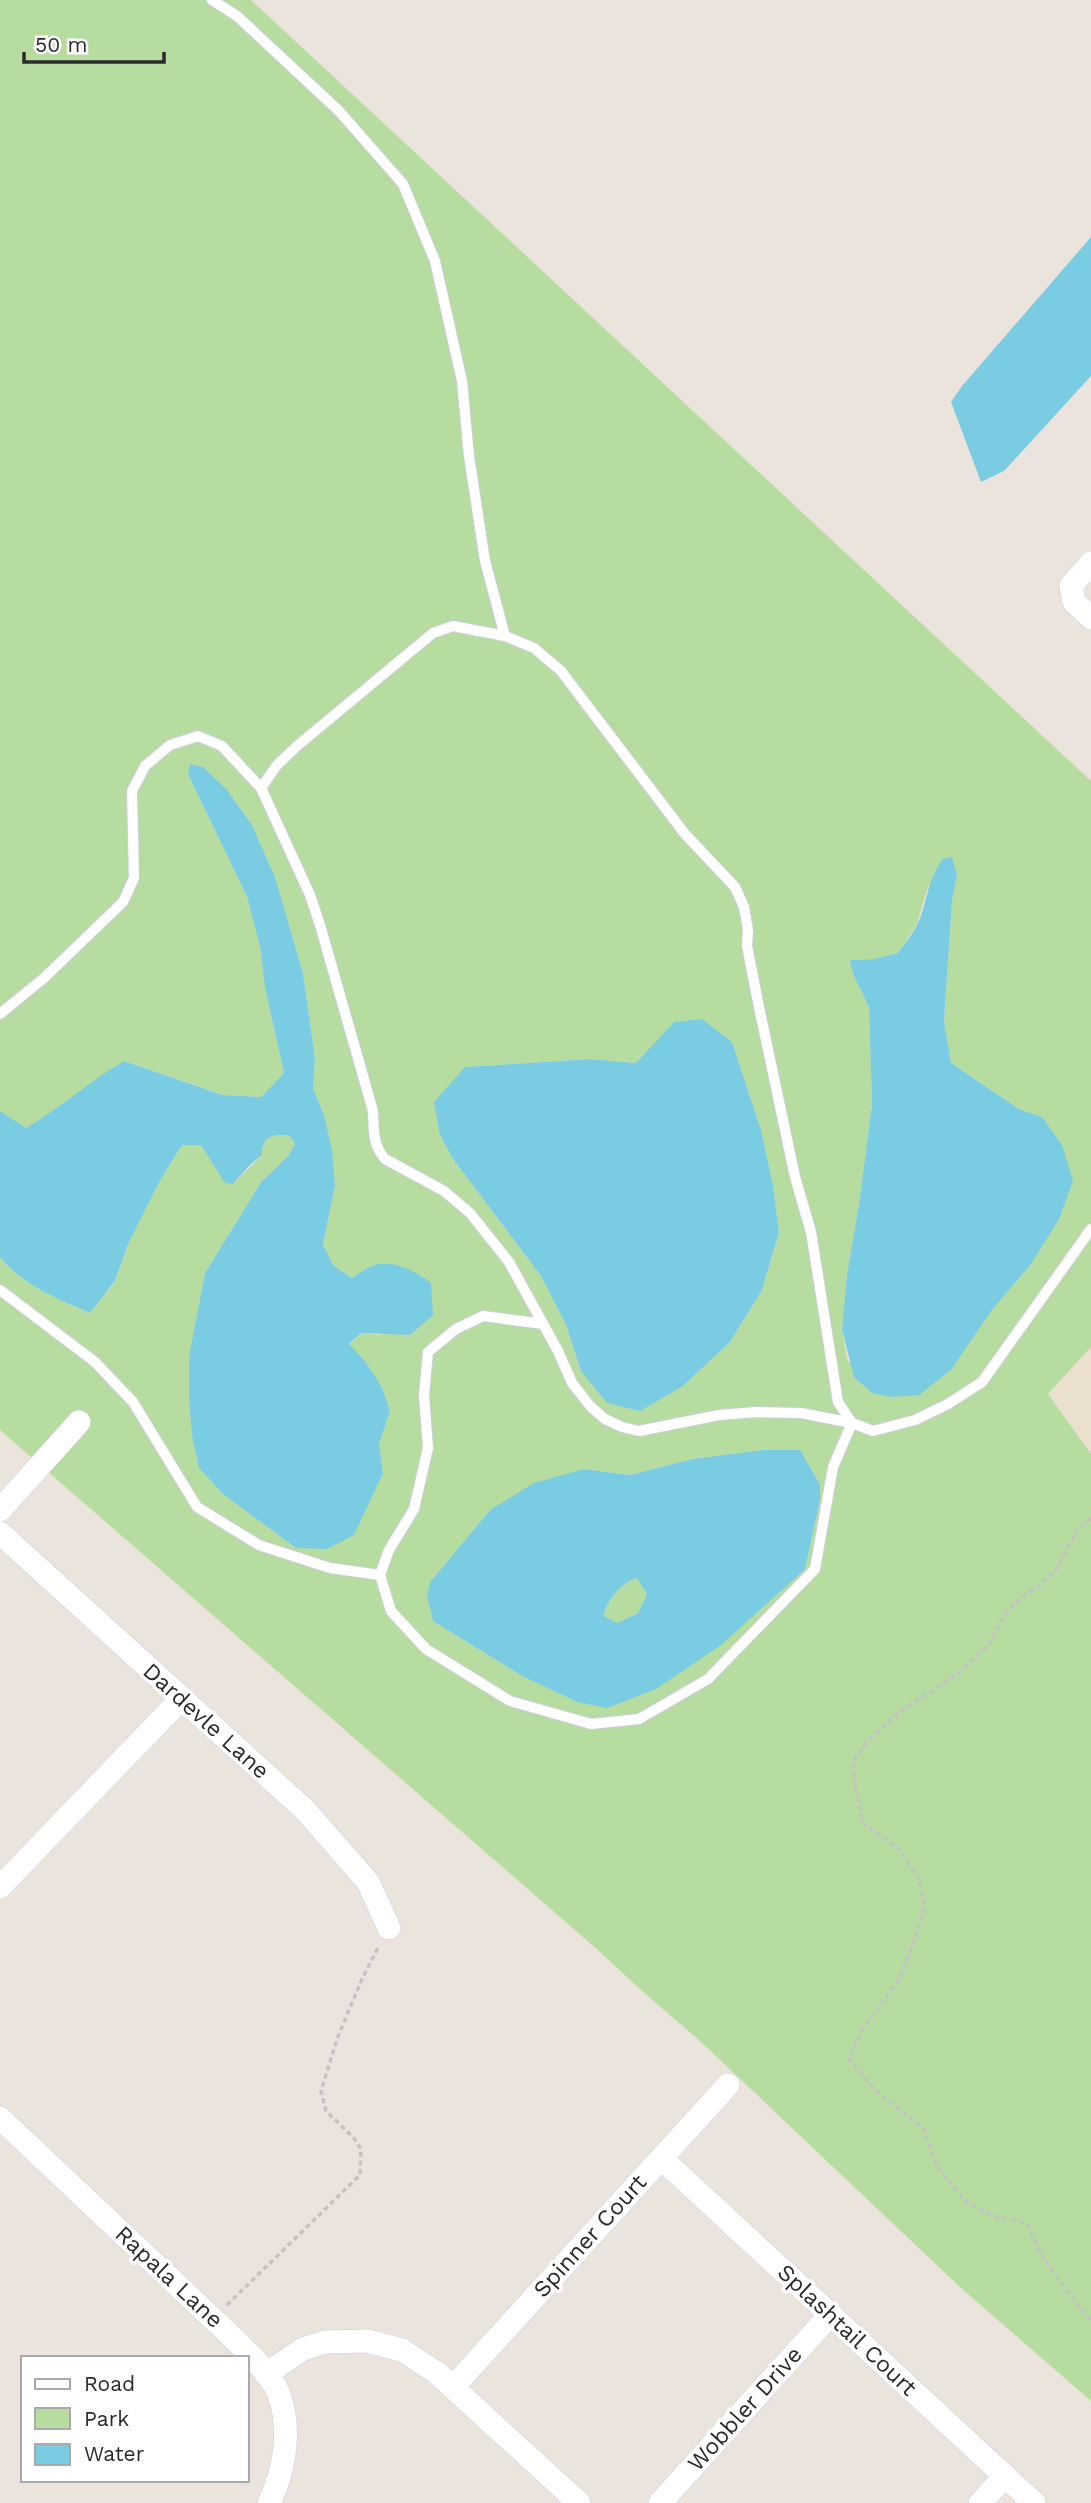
<svg xmlns="http://www.w3.org/2000/svg" width="1091" height="2503" font-family="'Work Sans',sans-serif">
<style>
.education{fill:#ebe0ce}
.green{fill:#b7dc9f;fill-rule:evenodd}
.water{fill:#7acce3;fill-rule:evenodd}
.lines{fill:none;stroke-linecap:round;stroke-linejoin:round}
.lane-casing{stroke:#cccfda;stroke-width:12}
.street-casing{stroke:#cccfda;stroke-width:24}
.path{stroke:#c3c3c3;stroke-width:3.5;stroke-dasharray:5 3.5;stroke-linecap:butt}
.lane{stroke:#fff;stroke-width:10}
.street{stroke:#fff;stroke-width:23}
.labels{text-anchor:middle;dominant-baseline:central;stroke-width:7;stroke-linejoin:round;paint-order:stroke}
.street-label{font-size:23px;fill:#2a2a2a;stroke:#fff}
</style>
<rect width="100%" height="100%" fill="#ebe4dd"/>
<path class="education" d="M 1091,1347 L 1091,1454 L 1048,1394 Z"/>
<path class="green" d="M 0,0 L 251,0 L 1091,781 L 1091,1347 L 1048,1394 L 1091,1454 L 1091,2401 L 961,2288 L 700,2041 L 642,1991 L 599,1951 L 0,1430 L 0,1257 C 22,1285 58,1299 90,1313 L 115,1282 L 129,1242 L 161,1179 L 182,1145 L 201,1145 L 233,1184 L 262,1155 C 261,1137 274,1133 290,1136 L 295,1144 L 288,1156 L 261,1182 L 205,1273 L 189,1356 L 189,1401 L 192,1436 L 200,1468 L 224,1495 L 296,1548 L 383,1473 L 379,1444 L 390,1411 L 382,1387 L 365,1361 L 349,1345 L 361,1333 L 381,1335 L 374,1265 L 352,1278 L 333,1265 L 323,1244 L 335,1186 L 324,1115 L 313,1088 L 315,1059 L 303,973 L 275,877 L 252,825 L 227,790 L 188,774 L 247,897 L 260,947 L 265,988 L 284,1073 L 261,1097 L 224,1095 L 124,1061 C 90,1082 60,1109 26,1128 L 0,1111 ZM 936,868 L 957,875 L 952,901 L 944,1021 L 951,1063 L 1019,1109 L 1042,1117 L 1031,1264 L 991,1310 L 848,1362 L 842,1330 L 847,1274 L 859,1204 L 872,1104 L 869,1008 C 863,991 853,978 850,960 L 874,959 L 898,953 L 917,924 L 926,893 ZM 701,1019 L 732,1042 L 761,1130 L 773,1185 L 779,1232 L 762,1290 L 730,1342 L 683,1386 L 581,1371 L 566,1325 L 541,1276 L 453,1159 L 440,1135 L 465,1067 L 591,1059 L 637,1063 L 674,1022 ZM 763,1450 L 800,1450 L 820,1484 L 820,1500 L 805,1569 L 577,1702 L 522,1676 L 433,1621 L 427,1596 L 430,1582 L 490,1510 L 584,1469 L 630,1475 L 692,1459 Z
M 637,1578 L 647,1594 L 638,1613 L 617,1623 L 604,1616 C 605,1602 623,1581 637,1578 Z"/>
<path class="water" d="M 1091,237 L 1091,376 L 1004,471 L 981,482 L 951,402 L 962,386 Z
M 190,764 L 203,767 L 227,790 L 252,825 L 275,877 L 303,973 L 315,1059 L 313,1088 L 324,1115 L 332,1150 L 335,1186 L 323,1244 L 333,1265 L 352,1278 C 358,1274 365,1269 372,1266 C 391,1258 416,1271 431,1283 L 433,1315 L 410,1335 L 361,1333 L 349,1344 L 365,1361 L 382,1387 L 390,1411 L 379,1444 L 383,1473 L 354,1535 L 327,1549 L 296,1548 L 224,1495 L 199,1468 L 192,1436 L 189,1401 L 189,1356 L 205,1273 L 261,1182 L 288,1156 L 295,1144 L 290,1136 C 274,1133 261,1137 262,1155 L 251,1164 L 233,1184 L 225,1183 L 201,1145 L 182,1145 L 161,1179 L 129,1242 L 115,1281 L 90,1313 C 58,1299 22,1285 0,1257 L 0,1111 L 26,1128 C 60,1108 90,1081 124,1061 L 223,1095 L 261,1097 L 284,1073 L 265,988 L 260,947 L 247,897 L 188,774 Z
M 952,857 L 957,875 L 952,901 L 944,1021 L 951,1063 L 1019,1109 L 1042,1117 L 1062,1145 L 1073,1181 L 1059,1219 L 1031,1264 L 991,1311 L 951,1370 L 919,1395 L 892,1397 L 872,1393 L 854,1377 L 842,1330 L 847,1274 L 859,1204 L 872,1104 L 869,1008 C 863,991 852,978 850,960 L 874,959 L 898,953 C 904,944 912,935 917,925 C 928,903 926,880 943,859 Z
M 702,1019 L 732,1042 L 761,1130 L 773,1185 L 779,1232 L 762,1290 L 730,1342 L 683,1386 L 640,1411 L 607,1403 L 581,1371 L 566,1325 L 541,1276 L 453,1159 L 440,1135 L 434,1102 L 465,1067 L 591,1059 L 636,1063 L 674,1022 Z
M 763,1450 L 800,1450 L 820,1484 L 820,1500 L 805,1569 L 721,1645 L 656,1689 L 607,1708 L 577,1702 L 522,1676 L 433,1621 L 427,1596 L 430,1582 L 490,1510 L 534,1483 L 584,1469 L 630,1475 L 692,1459 ZM 637,1578 L 647,1594 L 638,1613 L 617,1623 L 604,1616 C 605,1602 623,1581 637,1578 Z"/>
<g class="lines">
<defs>
<path id="lane" d="M 212,0 L 237,16 L 339,111 L 403,184 L 435,261 L 462,381 L 469,456 L 485,561 L 505,636
M 0,1014 L 44,978 L 123,902 L 134,878 L 132,791 L 145,766 L 170,745 L 198,736 L 222,746 L 261,788
M 0,1290 L 95,1362 L 133,1402 L 197,1507 L 259,1545 L 330,1568 L 380,1575
M 543,1324 L 483,1316 L 456,1329 L 428,1352 L 424,1395 L 428,1448 L 414,1509 L 389,1550 L 380,1575 L 391,1611 L 426,1649 L 510,1701 L 591,1724 L 639,1719 L 708,1679 L 815,1569 L 833,1467 L 852,1423
M 852,1423 L 838,1402 L 811,1232 L 795,1177 L 759,1007 L 747,946 L 748,930 L 744,907 L 735,887 L 685,834 L 561,671 L 534,648 L 505,636 L 453,626 L 433,633 L 297,746 L 277,765 L 261,788 L 310,895 L 320,925 L 373,1111 C 374,1129 372,1144 385,1159 L 444,1191 L 470,1213 L 509,1262 L 558,1351 L 572,1383 L 591,1407 L 605,1419 L 622,1427 L 639,1431 L 719,1415 L 756,1412 L 801,1413 L 852,1423 L 873,1431 L 915,1420 L 948,1404 L 982,1382 L 1091,1229"/>
<path id="street" d="M 1091,563 L 1071,586 L 1074,602 L 1091,618
M 0,1510 L 79,1422
M 0,1533 L 305,1810 L 368,1882 L 389,1928
M 0,1887 L 181,1699
M 0,2118 L 213,2319 C 231,2336 269,2370 278,2392 C 292,2427 285,2470 269,2503
M 661,2158 L 1034,2503
M 266,2374 L 303,2349 L 325,2342 L 367,2341 L 402,2350 L 437,2373 L 579,2503
M 453,2387 L 728,2085
M 660,2503 L 830,2315
M 980,2503 L 1005,2476"/>
</defs>
<use href="#lane" class="lane-casing"/>
<use href="#street" class="street-casing"/>
<path class="path" d="M 1091,1518 L 1077,1530 L 1057,1568 L 1040,1586 L 1025,1594 L 1004,1615 L 988,1646 L 958,1673 L 897,1714 L 866,1743 L 853,1762 L 856,1791 L 864,1824 L 899,1849 L 919,1880 L 925,1905 L 918,1930 L 899,1980 L 862,2030 L 849,2059 L 877,2092 L 924,2129 L 938,2168 L 967,2203 L 994,2216 L 1028,2224 C 1042,2264 1065,2288 1091,2321
M 227,2305 L 360,2175 L 361,2149 L 353,2137 L 326,2111 L 321,2091 L 337,2039 L 362,1979 L 379,1946"/>
<use href="#lane" class="lane"/>
<use href="#street" class="street"/>
</g>
<g class="labels">
<g class="street-label">
<text transform="translate(206 1721) rotate(42)">Dardevle Lane</text>
<text transform="translate(590 2236) rotate(-48)">Spinner Court</text>
<text transform="translate(169 2277) rotate(43)">Rapala Lane</text>
<text transform="translate(847 2330) rotate(43)">Splashtail Court</text>
<text transform="translate(745 2409) rotate(-48)">Wobbler Drive</text>
</g>
</g>
<rect x="21" y="2356" width="228" height="126" fill="#ffffff" stroke="#aaaaaa" stroke-width="2"/>
<rect x="35" y="2379" width="35" height="10" fill="#ffffff" stroke="#aaaaaa" stroke-width="2"/>
<text x="84" y="2391" font-size="21" fill="#2a2a2a">Road</text>
<rect x="35" y="2408" width="35" height="21" fill="#b7dc9f" stroke="#aaaaaa" stroke-width="2"/>
<text x="84" y="2426" font-size="21" fill="#2a2a2a">Park</text>
<rect x="35" y="2444" width="35" height="21" fill="#7acce3" stroke="#aaaaaa" stroke-width="2"/>
<text x="84" y="2461" font-size="21" fill="#2a2a2a">Water</text>
<path d="M24 52v10h140v-10" fill="none" stroke="#2a2a2a" stroke-width="3.5"/>
<text x="35" y="52" font-size="21" fill="#2a2a2a" stroke="#ffffff" stroke-width="5" paint-order="stroke">50 m</text>
</svg>
